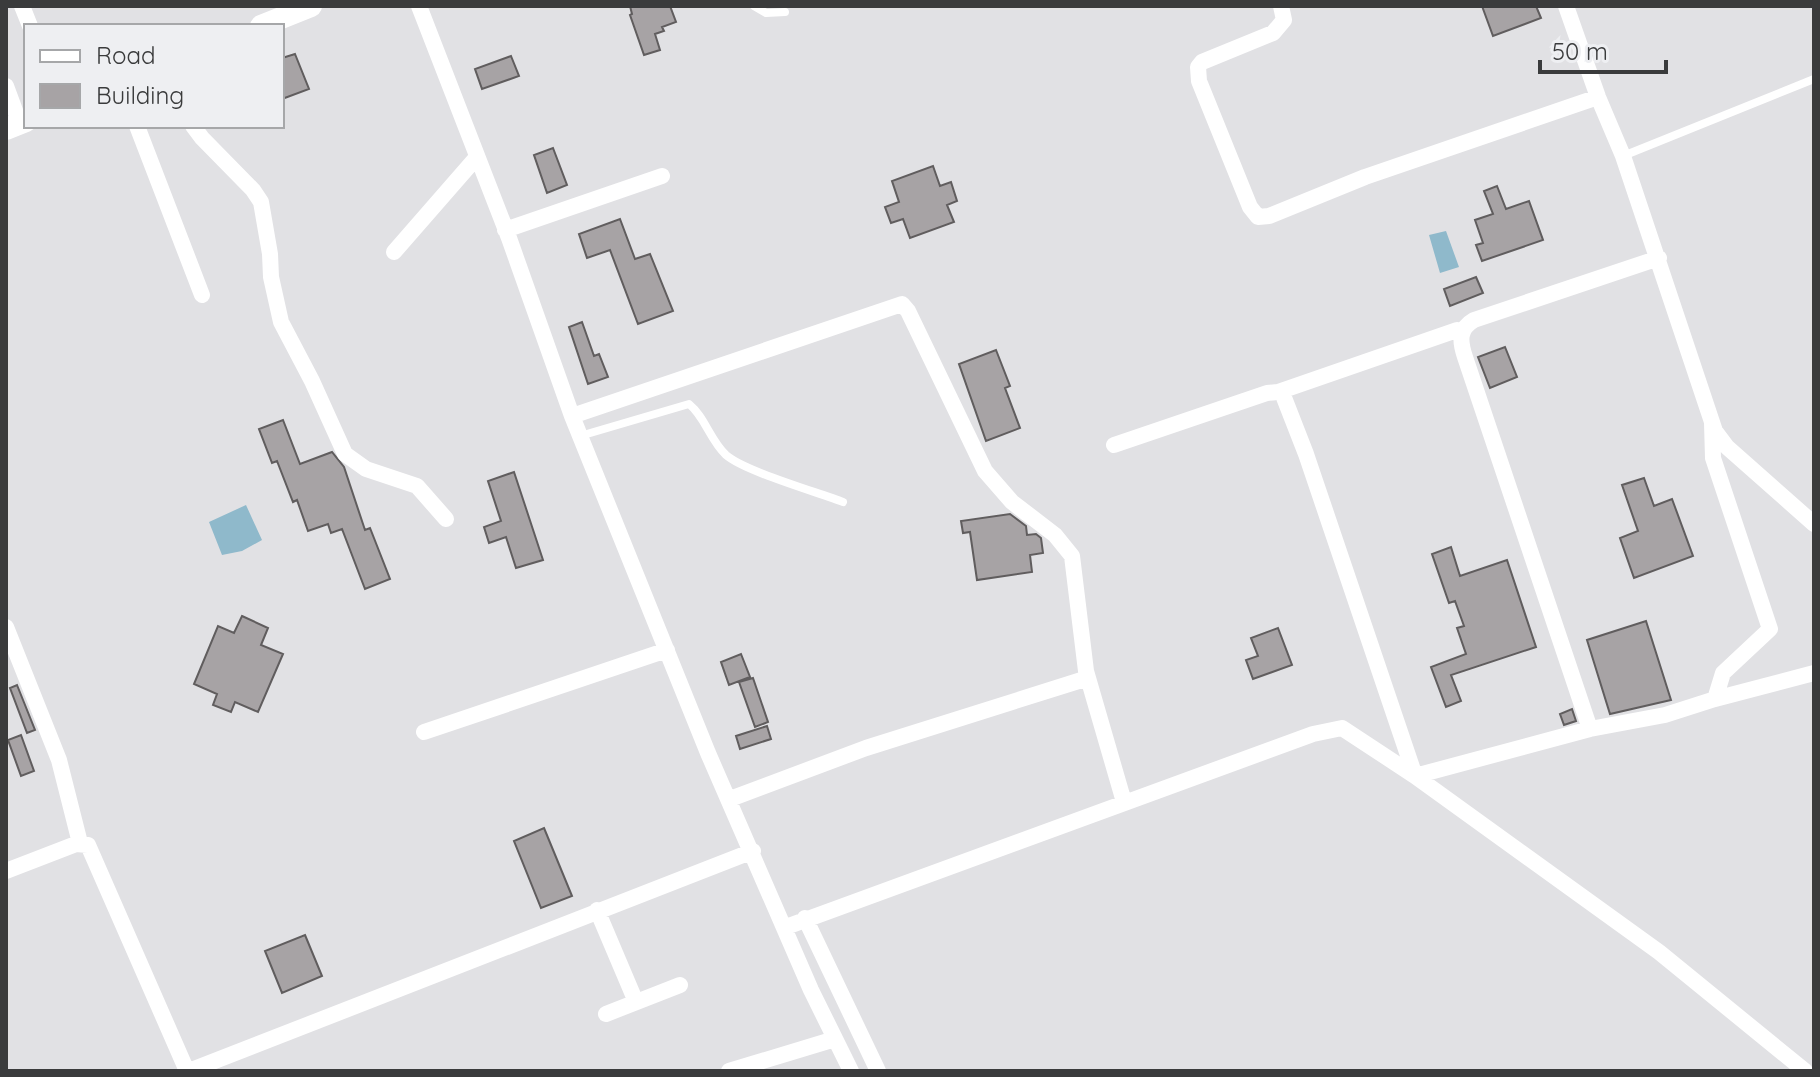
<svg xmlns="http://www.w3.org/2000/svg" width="1820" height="1077" font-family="Quicksand,sans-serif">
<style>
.water{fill:#8fb9cb}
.building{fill:#a7a3a5;stroke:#605d5e;stroke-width:2}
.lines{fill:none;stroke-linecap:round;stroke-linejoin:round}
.lane{stroke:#fff;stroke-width:8}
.street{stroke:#fff;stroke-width:16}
.secondary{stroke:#fff;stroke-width:22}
</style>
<rect width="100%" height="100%" fill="#e1e1e4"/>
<path class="water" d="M 1446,231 L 1459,267 L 1440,273 L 1429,235 Z
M 246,505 L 262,540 L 242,551 L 222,555 L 209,522 Z"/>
<path class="building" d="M 630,6 L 670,6 L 676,22 L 662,27 L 664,31 L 655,34 L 660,50 L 644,55 L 630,15 L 632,14 Z
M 1482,6 L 1536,6 L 1541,18 L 1493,36 Z
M 295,54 L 309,89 L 282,99 L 282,58 Z
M 511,56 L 519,76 L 482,89 L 475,69 Z
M 553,148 L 567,185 L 547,193 L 534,155 Z
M 933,166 L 940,186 L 951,182 L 957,201 L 947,205 L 954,222 L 910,238 L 903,219 L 891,223 L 885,207 L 899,202 L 892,181 Z
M 1497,186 L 1506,209 L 1529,201 L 1543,240 L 1482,261 L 1476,245 L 1483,243 L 1475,220 L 1493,214 L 1484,191 Z
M 620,219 L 635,259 L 650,254 L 673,311 L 638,324 L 610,250 L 587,258 L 579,234 Z
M 1476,277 L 1483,293 L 1450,306 L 1444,289 Z
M 582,322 L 594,356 L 599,354 L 608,377 L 588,384 L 569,327 Z
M 1505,347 L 1517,377 L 1490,388 L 1478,357 Z
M 996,350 L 1010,386 L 1005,388 L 1020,428 L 986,441 L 959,364 Z
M 283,420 L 300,464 L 332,452 L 344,467 L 365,530 L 370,528 L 390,579 L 365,589 L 342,529 L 331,533 L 328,524 L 308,531 L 297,500 L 293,502 L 277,461 L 272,463 L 259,429 Z
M 514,472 L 543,560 L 516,568 L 506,537 L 489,543 L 484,527 L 501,521 L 488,481 Z
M 1644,478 L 1654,506 L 1672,499 L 1693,556 L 1634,578 L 1620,538 L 1638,531 L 1622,485 Z
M 1010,514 L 1026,526 L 1027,535 L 1036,534 L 1041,538 L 1043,553 L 1030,555 L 1032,572 L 977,580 L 970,532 L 963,533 L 961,521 Z
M 1451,547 L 1460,576 L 1507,560 L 1536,647 L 1451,675 L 1461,701 L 1446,707 L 1431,667 L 1466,654 L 1457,628 L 1464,626 L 1455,601 L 1449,603 L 1432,554 Z
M 242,616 L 268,628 L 261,645 L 283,654 L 258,712 L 235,702 L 231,712 L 213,705 L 217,694 L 194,684 L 218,626 L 234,633 Z
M 1646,621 L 1671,700 L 1610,714 L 1587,640 Z
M 1278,628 L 1292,665 L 1253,679 L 1246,660 L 1258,656 L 1251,638 Z
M 741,654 L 750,677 L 729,685 L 721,662 Z
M 753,678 L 768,722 L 755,727 L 739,682 Z
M 17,685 L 35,730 L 27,733 L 10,688 Z
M 1572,709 L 1576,721 L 1564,725 L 1560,714 Z
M 767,726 L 771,739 L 740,749 L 736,736 Z
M 21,735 L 34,771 L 21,776 L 8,740 Z
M 544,828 L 572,896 L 541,908 L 514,841 Z
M 305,935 L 322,976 L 282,993 L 265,951 Z"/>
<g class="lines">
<path class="lane" d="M 754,6 L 766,13 L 785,12
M 1623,156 L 1814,79
M 580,436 L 689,404 C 705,417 710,440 726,455 C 744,471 817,492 843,502"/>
<path class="street" d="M 22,6 L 30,26
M 419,6 L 509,238 L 572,416 L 708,753 L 811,990 L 851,1071
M 1281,6 L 1284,20 L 1273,33 L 1202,62 L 1198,67 L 1199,81 L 1250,207 L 1258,217 L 1269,216 L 1365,177 L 1598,97
M 1566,6 L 1598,97 L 1623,156 L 1715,431 L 1727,447 L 1814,524
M 6,86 L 20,124
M 137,126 L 202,295
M 193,126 L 202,138 L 253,190 L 261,202 L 270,254 L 271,277 L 281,322 L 312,381 L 345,454 L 366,469 L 417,486 L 446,519
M 505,230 L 662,176
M 394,252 L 476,158
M 1278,392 L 1457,330
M 572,416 L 902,304 L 908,311 L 985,471 L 1012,502 L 1055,535 L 1072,556 L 1086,671 L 1124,802
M 1114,445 L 1267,393 L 1278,392 L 1283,395 L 1306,454 L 1415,776 L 1590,729 L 1665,715 L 1715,699 L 1723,673 L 1770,629 L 1713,458 L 1712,423
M 6,627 L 59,760 L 80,843
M 1715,699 L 1814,673
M 1590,729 L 1465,357 C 1460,342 1458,329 1474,320 L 1659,258
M 424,732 L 667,650
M 730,799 L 866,748 L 1088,678
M 6,871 L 76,844 L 88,845 L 187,1071
M 597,910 L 636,1002
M 805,918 L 878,1071
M 786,927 L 1313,734 L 1342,728 L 1415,776 L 1659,952 L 1805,1071
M 606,1014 L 680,985
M 189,1071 L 753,851
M 729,1071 L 835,1039"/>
<path class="secondary" d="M 261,26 L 311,6
M 6,129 L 26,121"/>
</g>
<rect width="1820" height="1077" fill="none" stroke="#3a3b3c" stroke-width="16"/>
<rect x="24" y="24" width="260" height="104" fill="#eeeff2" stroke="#a6a7a9" stroke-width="2"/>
<rect x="40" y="50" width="40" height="12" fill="#ffffff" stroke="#a6a7a9" stroke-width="2"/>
<text x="96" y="64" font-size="24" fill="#3a3b3c">Road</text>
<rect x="40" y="84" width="40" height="24" fill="#a7a3a5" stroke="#a6a7a9" stroke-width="2"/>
<text x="96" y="104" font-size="24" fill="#3a3b3c">Building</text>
<path d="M1540 60v12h126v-12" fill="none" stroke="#3a3b3c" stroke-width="4"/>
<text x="1552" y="60" font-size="24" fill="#3a3b3c" stroke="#eeeff2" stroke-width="6" paint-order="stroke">50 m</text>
</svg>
